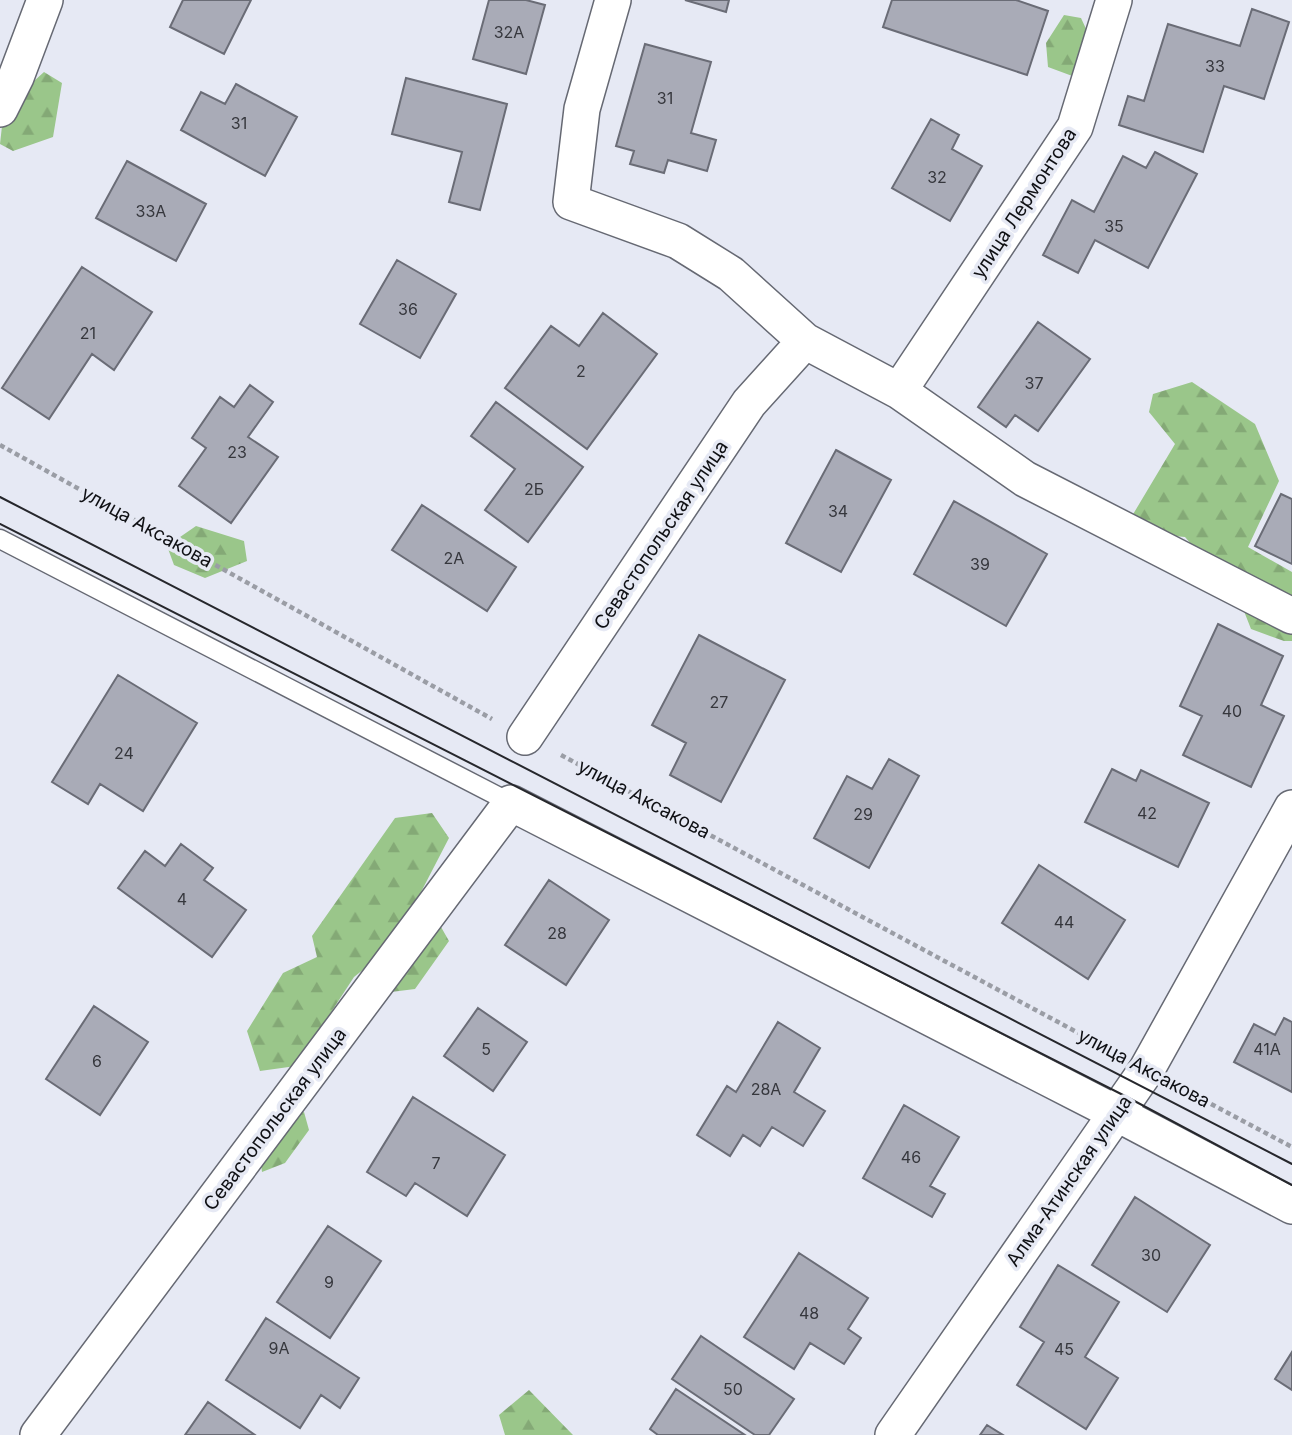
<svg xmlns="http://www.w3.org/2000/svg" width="1292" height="1435" font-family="Inter,sans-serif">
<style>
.forest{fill:url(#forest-firs)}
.building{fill:#a9abb7;stroke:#6a6c76;stroke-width:2}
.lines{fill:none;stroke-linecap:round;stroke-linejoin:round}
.service-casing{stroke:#666973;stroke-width:21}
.minor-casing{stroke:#666973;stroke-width:38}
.path{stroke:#9a9da5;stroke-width:4.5;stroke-dasharray:5 3.5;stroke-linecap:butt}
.service{stroke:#fff;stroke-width:18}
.minor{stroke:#fff;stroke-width:35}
.tram{stroke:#26272c;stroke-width:2}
.labels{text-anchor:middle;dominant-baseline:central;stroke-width:7;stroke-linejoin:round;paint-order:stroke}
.number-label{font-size:16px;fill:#36373d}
.street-label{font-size:19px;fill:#0f1014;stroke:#e6e9f4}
</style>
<defs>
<pattern id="forest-firs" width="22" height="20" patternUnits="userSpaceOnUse" patternTransform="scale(1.75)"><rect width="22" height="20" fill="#9ac68a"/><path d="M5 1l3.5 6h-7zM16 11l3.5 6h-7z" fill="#84a976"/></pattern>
</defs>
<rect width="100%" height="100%" fill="#e6e9f4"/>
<path class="forest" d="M 1064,15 L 1081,18 L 1094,46 L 1075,77 L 1048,67 L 1046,43 Z
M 44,72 L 62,83 L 53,137 L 13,151 L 0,144 L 4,108 Z
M 1192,382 L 1255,424 L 1279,481 L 1248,547 L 1292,572 L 1292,641 L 1284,641 L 1251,629 L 1240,601 L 1185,537 L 1140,533 L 1132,516 L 1175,444 L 1149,412 L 1153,394 Z
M 196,526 L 244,541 L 247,561 L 205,578 L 174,565 L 167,546 Z
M 432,813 L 449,838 L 407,919 L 437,920 L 449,941 L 415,989 L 391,992 L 379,957 L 354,977 L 296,1066 L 260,1071 L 247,1031 L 283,973 L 317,957 L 312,936 L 395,818 Z
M 304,1112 L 309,1130 L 285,1163 L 262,1172 L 259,1149 L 284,1116 Z
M 529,1390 L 573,1435 L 505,1435 L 499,1415 Z"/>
<path class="building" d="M 183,0 L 251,0 L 224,54 L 170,27 Z
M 489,0 L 526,0 L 545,5 L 526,74 L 473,59 Z
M 685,0 L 729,0 L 726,12 Z
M 892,0 L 1016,0 L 1048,11 L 1027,75 L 883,27 Z
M 1252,9 L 1289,22 L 1264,99 L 1224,86 L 1203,152 L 1119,125 L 1128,96 L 1144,101 L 1168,24 L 1240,46 Z
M 645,44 L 711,62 L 691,133 L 716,140 L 707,171 L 668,160 L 664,173 L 630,164 L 634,151 L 616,146 Z
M 406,78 L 507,104 L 480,210 L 449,202 L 462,152 L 392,134 Z
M 236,84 L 297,117 L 265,176 L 181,130 L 201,92 L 225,104 Z
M 931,119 L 959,135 L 952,149 L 982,166 L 950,221 L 892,188 Z
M 1155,152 L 1197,174 L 1148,268 L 1095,240 L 1078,273 L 1043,255 L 1072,200 L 1094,212 L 1123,156 L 1146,168 Z
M 127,161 L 206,204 L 176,261 L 96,218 Z
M 397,260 L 456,294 L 420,358 L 360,324 Z
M 82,267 L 152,312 L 114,370 L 92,354 L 49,419 L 2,388 Z
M 603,313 L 657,354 L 587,449 L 505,388 L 551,326 L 579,346 Z
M 1038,322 L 1090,359 L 1038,431 L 1015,415 L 1006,427 L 978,407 Z
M 250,385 L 273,402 L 248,437 L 278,457 L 231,523 L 179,486 L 206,448 L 192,438 L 220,397 L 234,407 Z
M 496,402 L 583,467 L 528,542 L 485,510 L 515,469 L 471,436 Z
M 836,450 L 891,480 L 841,572 L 786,543 Z
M 1281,494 L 1292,499 L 1292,564 L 1255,546 Z
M 954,501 L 1047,554 L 1006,626 L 914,574 Z
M 422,505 L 516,567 L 487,611 L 392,550 Z
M 1218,624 L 1283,656 L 1261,705 L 1284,716 L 1251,787 L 1183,755 L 1202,716 L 1180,706 Z
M 699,635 L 785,680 L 721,802 L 670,775 L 686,743 L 652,725 Z
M 118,675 L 197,723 L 143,811 L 100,784 L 88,804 L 52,782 Z
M 889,759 L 919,776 L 869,868 L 814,838 L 847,776 L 872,789 Z
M 1112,769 L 1136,781 L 1141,770 L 1209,803 L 1178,867 L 1085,822 Z
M 181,844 L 213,868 L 204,880 L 246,910 L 212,957 L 118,888 L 145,851 L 165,866 Z
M 1039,865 L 1125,920 L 1088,979 L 1002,923 Z
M 549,880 L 609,920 L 566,985 L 505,945 Z
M 94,1006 L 148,1042 L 100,1115 L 46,1079 Z
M 478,1008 L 527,1042 L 493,1091 L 444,1056 Z
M 1284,1018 L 1292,1022 L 1292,1092 L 1234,1062 L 1254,1024 L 1275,1035 Z
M 778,1022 L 820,1048 L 794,1092 L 825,1111 L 803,1146 L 772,1127 L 760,1146 L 743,1135 L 730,1156 L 697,1135 L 727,1086 L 736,1092 Z
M 413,1097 L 505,1155 L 467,1216 L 415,1183 L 406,1196 L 367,1172 Z
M 904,1105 L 959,1137 L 930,1186 L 945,1194 L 932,1217 L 863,1178 Z
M 1135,1197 L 1210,1245 L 1167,1312 L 1092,1265 Z
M 328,1226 L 381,1261 L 330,1338 L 277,1302 Z
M 799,1253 L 868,1298 L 848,1329 L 861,1338 L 844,1364 L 810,1343 L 794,1369 L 744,1337 Z
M 1058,1265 L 1119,1302 L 1085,1357 L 1118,1378 L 1086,1429 L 1017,1385 L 1044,1342 L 1020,1327 Z
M 266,1318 L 359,1378 L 340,1408 L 321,1395 L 300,1428 L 226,1380 Z
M 701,1336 L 794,1399 L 769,1435 L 755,1435 L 672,1379 Z
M 1292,1352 L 1292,1390 L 1275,1379 Z
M 676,1389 L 745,1435 L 658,1435 L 650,1429 Z
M 208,1402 L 255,1435 L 185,1435 Z
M 987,1425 L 1003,1435 L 980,1435 Z"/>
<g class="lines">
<defs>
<path id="service" d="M 0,539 L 511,803"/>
<path id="minor" d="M 613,0 L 582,109 L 571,202 L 678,241 L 731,274 L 805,341 L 899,391 L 1025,479 L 1292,616
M 0,109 L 16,77 L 45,0
M 899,391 L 1075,127 L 1114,0
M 525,737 L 749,403 L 805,341
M 38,1435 L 511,803 L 1116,1113 L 1292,1206
M 893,1435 L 1147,1069 L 1292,808"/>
</defs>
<use href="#service" class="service-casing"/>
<use href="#minor" class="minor-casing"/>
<path class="path" d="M 0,445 L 492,719
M 561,755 L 1112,1051
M 1181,1088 L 1292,1147"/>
<use href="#service" class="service"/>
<use href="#minor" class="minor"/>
<path class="tram" d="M 0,497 L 1292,1164
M 0,524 L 1127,1097 L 1292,1185"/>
</g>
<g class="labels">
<g class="number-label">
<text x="509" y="32">32А</text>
<text x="1215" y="66">33</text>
<text x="665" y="98">31</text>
<text x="239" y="123">31</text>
<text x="937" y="177">32</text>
<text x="151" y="211">33А</text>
<text x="1114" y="226">35</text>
<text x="408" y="309">36</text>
<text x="88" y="333">21</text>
<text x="581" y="371">2</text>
<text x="1034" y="383">37</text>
<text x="237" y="452">23</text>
<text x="534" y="489">2Б</text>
<text x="838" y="511">34</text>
<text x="454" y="558">2А</text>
<text x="980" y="564">39</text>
<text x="719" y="702">27</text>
<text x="1232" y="711">40</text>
<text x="124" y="753">24</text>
<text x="1147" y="813">42</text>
<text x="863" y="814">29</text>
<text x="182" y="899">4</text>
<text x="1064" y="922">44</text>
<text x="557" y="933">28</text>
<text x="486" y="1049">5</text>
<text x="1267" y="1049">41А</text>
<text x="97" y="1061">6</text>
<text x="766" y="1089">28А</text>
<text x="911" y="1157">46</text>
<text x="436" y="1163">7</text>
<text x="1151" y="1255">30</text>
<text x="329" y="1282">9</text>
<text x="809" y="1313">48</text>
<text x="279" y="1348">9А</text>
<text x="1064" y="1349">45</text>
<text x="733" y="1389">50</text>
</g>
<g class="street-label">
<text transform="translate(1024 203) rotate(-57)">улица Лермонтова</text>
<text transform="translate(147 527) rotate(29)">улица Аксакова</text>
<text transform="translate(661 535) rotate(-56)">Севастопольская улица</text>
<text transform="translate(644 799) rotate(28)">улица Аксакова</text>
<text transform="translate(1144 1068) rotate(28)">улица Аксакова</text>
<text transform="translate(275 1119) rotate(-53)">Севастопольская улица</text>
<text transform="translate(1069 1181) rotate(-55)">Алма-Атинская улица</text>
</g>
</g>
</svg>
